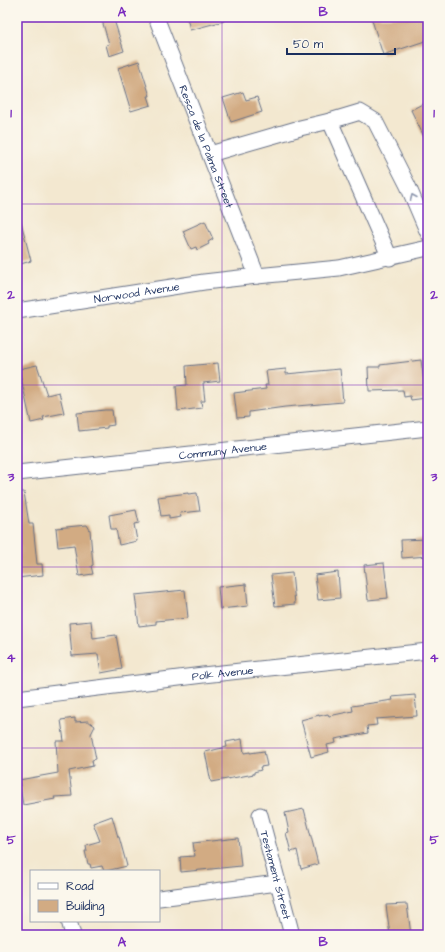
<svg xmlns="http://www.w3.org/2000/svg" width="445" height="952" font-family="'Architects Daughter',sans-serif">
<style>
.building{fill:#d2ab83}
.lines{fill:none;stroke-linecap:round;stroke-linejoin:round}
.minor-casing{stroke:#677086;stroke-width:17}
.minor{stroke:#fff;stroke-width:15}
.oneway{stroke:#8d97ae}
.grid{fill:none;stroke:#7b2cbf;stroke-width:1;stroke-opacity:0.55}
.labels{text-anchor:middle;dominant-baseline:central;stroke-width:4;stroke-linejoin:round;paint-order:stroke}
.street-label{font-size:11px;fill:#1b2f5e;stroke:#fbf7ec}
.neatline{fill:none;stroke:#7b2cbf;stroke-width:1.5}
.grid-label{font-size:13px;text-anchor:middle;font-weight:bold;fill:#7b2cbf}
</style>
<rect width="100%" height="100%" fill="#fbf7ec"/>
<filter id="ink" filterUnits="userSpaceOnUse"><feTurbulence type="fractalNoise" baseFrequency=".025" numOctaves="2"/><feDisplacementMap in="SourceGraphic" scale="8" xChannelSelector="R" yChannelSelector="G"/><feConvolveMatrix kernelMatrix="1 2 1 2 8 2 1 2 1" color-interpolation-filters="sRGB"/></filter>
<filter id="wash" filterUnits="userSpaceOnUse"><feTurbulence type="fractalNoise" baseFrequency=".012" numOctaves="4" result="noise"/><feDisplacementMap in="SourceGraphic" scale="16" xChannelSelector="R" yChannelSelector="G"/><feGaussianBlur stdDeviation="0.9" result="paint"/><feColorMatrix in="noise" values="0 0 0 0 0 0 0 0 0 0 0 0 0 0 0 0 0 1.4 0 .05"/><feComposite in="paint" operator="in"/></filter>
<g filter="url(#wash)">
<rect width="100%" height="100%" fill="#f3e8d0"/>
<g id="blocks">
<path class="building" d="M 101,17 L 113,17 L 124,51 L 109,56 L 106,45 L 109,44 Z
M 187,17 L 223,17 L 224,21 L 190,30 Z
M 371,17 L 428,17 L 428,40 L 383,55 Z
M 139,61 L 150,96 L 148,96 L 151,105 L 131,111 L 118,68 Z
M 243,92 L 246,100 L 257,97 L 262,112 L 231,122 L 223,98 Z
M 428,101 L 428,145 L 411,110 Z
M 205,221 L 213,239 L 208,242 L 209,244 L 197,250 L 196,247 L 191,249 L 183,231 Z
M 21,222 L 31,261 L 17,265 L 17,223 Z
M 421,360 L 426,398 L 411,400 L 410,396 L 404,397 L 403,390 L 369,391 L 368,367 L 380,367 L 380,365 Z
M 218,363 L 220,381 L 203,383 L 205,401 L 201,401 L 202,408 L 178,411 L 176,386 L 187,385 L 186,366 Z
M 37,365 L 47,395 L 59,392 L 64,413 L 43,417 L 44,420 L 31,423 L 19,369 Z
M 286,369 L 286,374 L 340,369 L 343,402 L 285,407 L 249,412 L 249,417 L 237,418 L 234,393 L 266,389 L 265,385 L 268,385 L 266,371 Z
M 105,410 L 112,410 L 114,425 L 107,426 L 107,428 L 79,431 L 77,413 Z
M 17,492 L 24,492 L 29,524 L 33,524 L 37,564 L 42,564 L 43,575 L 17,578 Z
M 188,493 L 188,494 L 197,493 L 200,511 L 180,513 L 181,517 L 169,519 L 169,515 L 161,516 L 158,497 Z
M 136,510 L 139,523 L 134,524 L 137,541 L 119,545 L 116,529 L 111,529 L 109,515 Z
M 87,525 L 90,530 L 93,565 L 91,566 L 93,574 L 79,576 L 74,545 L 58,547 L 56,528 Z
M 428,539 L 428,556 L 402,558 L 401,540 Z
M 384,563 L 388,598 L 368,600 L 364,565 Z
M 338,572 L 340,598 L 318,600 L 315,575 Z
M 292,573 L 295,604 L 275,606 L 271,575 Z
M 246,584 L 248,606 L 220,609 L 218,587 Z
M 185,590 L 188,618 L 156,621 L 156,624 L 139,626 L 135,595 Z
M 91,621 L 93,638 L 116,635 L 122,669 L 101,673 L 98,654 L 72,656 L 69,623 Z
M 415,695 L 417,716 L 376,719 L 377,725 L 367,726 L 368,733 L 335,739 L 336,743 L 327,745 L 329,752 L 311,757 L 301,720 L 319,715 L 319,716 L 328,714 L 329,716 L 353,711 L 352,706 L 393,700 L 392,697 Z
M 75,718 L 75,722 L 88,721 L 95,726 L 91,734 L 96,759 L 92,760 L 93,766 L 69,771 L 72,796 L 54,797 L 55,799 L 23,805 L 19,780 L 58,773 L 56,741 L 64,741 L 61,720 Z
M 242,739 L 244,753 L 250,752 L 250,753 L 264,751 L 267,766 L 260,767 L 261,770 L 254,772 L 254,774 L 211,782 L 205,752 L 227,747 L 226,742 Z
M 304,809 L 318,864 L 301,869 L 297,850 L 291,852 L 286,833 L 289,832 L 285,813 Z
M 112,816 L 118,837 L 119,837 L 127,866 L 106,871 L 104,871 L 102,866 L 91,868 L 90,864 L 88,864 L 85,851 L 87,851 L 86,845 L 100,841 L 93,823 Z
M 238,838 L 241,866 L 181,872 L 180,857 L 195,856 L 193,843 Z
M 407,904 L 411,935 L 390,935 L 386,905 Z"/>
</g>
</g>
<g filter="url(#ink)">
<use href="#blocks" fill-opacity="0" stroke="#677086" stroke-width="1"/>
<g class="lines">
<defs>
<g id="minor">
<path id="s1" d="M 156,17 L 257,276"/>
<path d="M 330,121 L 360,112 L 375,121 L 408,186 L 428,233"/>
<path d="M 210,154 L 300,128 L 330,121 L 390,258"/>
<path id="s2" d="M 17,311 L 204,282 L 257,276 L 339,268 L 428,248"/>
<path id="s3" d="M 17,473 L 428,428"/>
<path id="s4" d="M 17,698 L 203,675 L 428,651"/>
<path id="s5" d="M 260,815 L 292,935"/>
<path d="M 159,898 L 278,883"/>
<path d="M 69,921 L 73,935"/>
</g>
</defs>
<use href="#minor" class="minor-casing"/>
<use href="#minor" class="minor"/>
</g>
<defs><path id="oneway-chevron" d="M-2-3.5L2.5 0L-2 3.5" fill="none" stroke-width="1.6" stroke-linecap="round" stroke-linejoin="round"/></defs>
<use class="oneway" href="#oneway-chevron" transform="translate(413 197) rotate(-113)"/>
</g>
<path class="grid" d="M 222,17 L 222,935M 17,204 L 428,204M 17,385 L 428,385M 17,567 L 428,567M 17,748 L 428,748"/>
<g class="labels">
<g class="street-label">
<text stroke="none"><textPath href="#s1" startOffset="139">Resca de la Palma Street</textPath></text>
<text stroke="none"><textPath href="#s2" startOffset="121">Norwood Avenue</textPath></text>
<text stroke="none"><textPath href="#s3" startOffset="207">Communy Avenue</textPath></text>
<text stroke="none"><textPath href="#s4" startOffset="207">Polk Avenue</textPath></text>
<text stroke="none"><textPath href="#s5" startOffset="62">Testament Street</textPath></text>
</g>
</g>
<rect width="445" height="952" fill="none" stroke="#fbf7ec" stroke-width="44"/>
<rect x="30" y="870" width="130" height="52" fill="#fbf7ec" stroke="#a1a7b3"/>
<rect x="38" y="883" width="20" height="6" fill="#ffffff" stroke="#a1a7b3"/>
<text x="66" y="890" font-size="12" fill="#1b2f5e">Road</text>
<rect x="38" y="900" width="20" height="12" fill="#d2ab83" stroke="#a1a7b3"/>
<text x="66" y="910" font-size="12" fill="#1b2f5e">Building</text>
<path d="M287 48v6h108v-6" fill="none" stroke="#1b2f5e" stroke-width="2"/>
<text x="293" y="48" font-size="12" fill="#1b2f5e" stroke="#fbf7ec" stroke-width="3" paint-order="stroke">50 m</text>
<rect x="22" y="22" width="401" height="908" class="neatline"/>
<g class="grid-label">
<text x="122" y="16">A</text>
<text x="323" y="16">B</text>
<text x="11" y="117">1</text>
<text x="434" y="117">1</text>
<text x="11" y="299">2</text>
<text x="434" y="299">2</text>
<text x="11" y="481">3</text>
<text x="434" y="481">3</text>
<text x="11" y="662">4</text>
<text x="434" y="662">4</text>
<text x="11" y="844">5</text>
<text x="434" y="844">5</text>
<text x="122" y="946">A</text>
<text x="323" y="946">B</text>
</g>
</svg>
